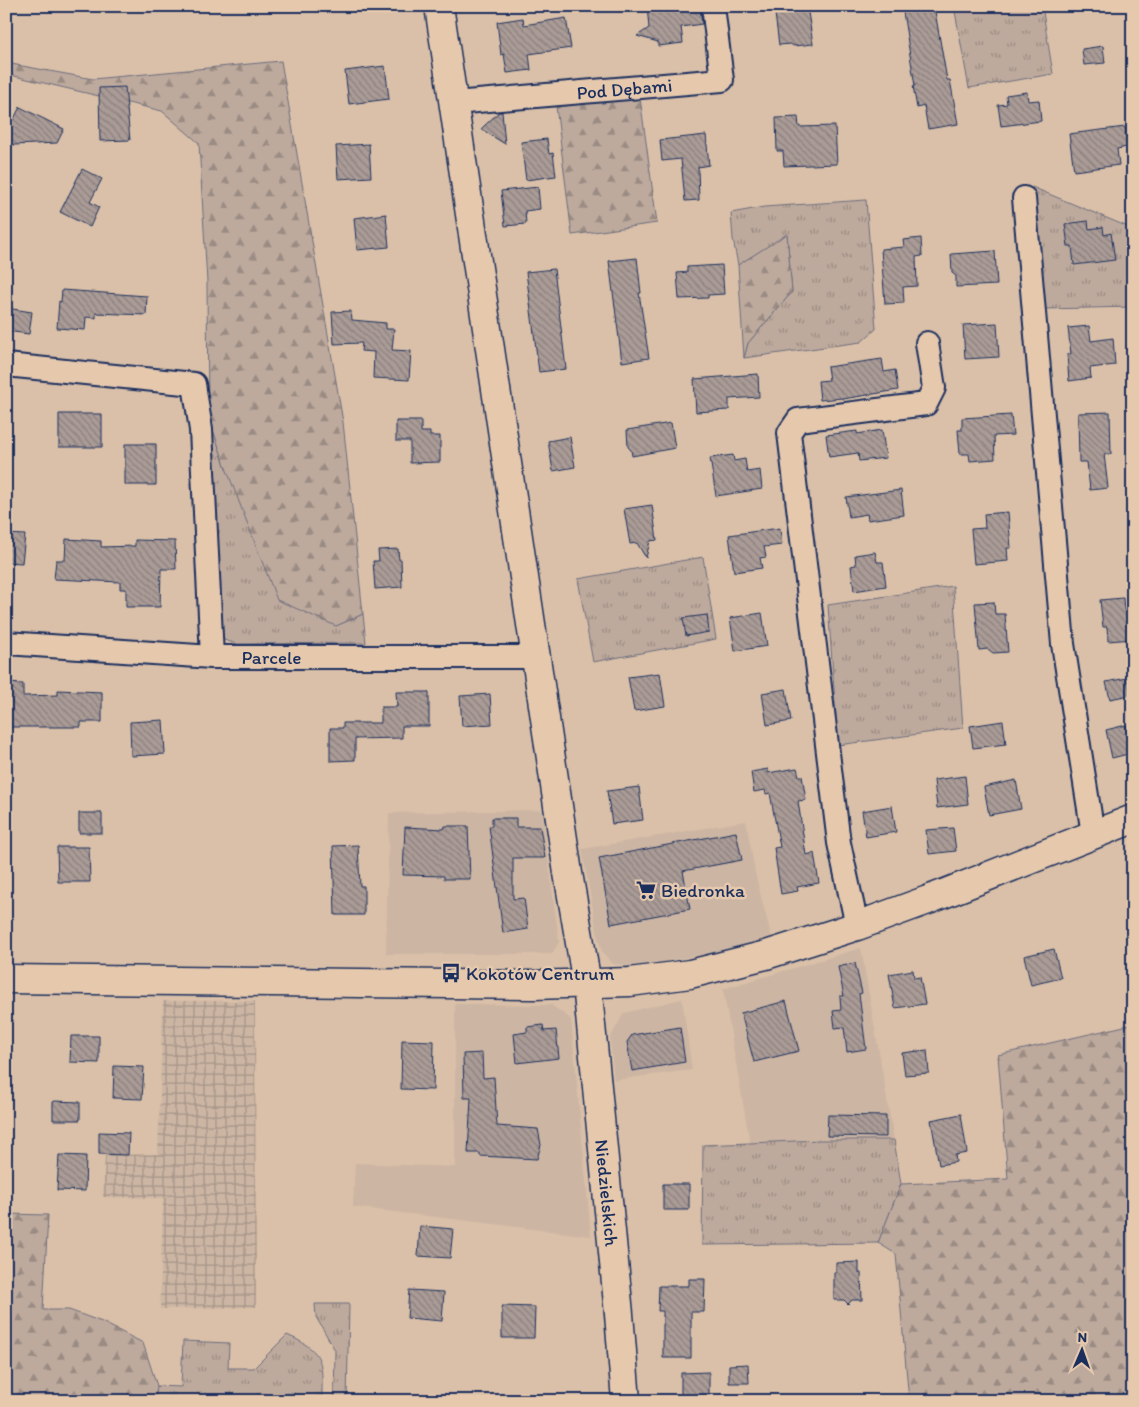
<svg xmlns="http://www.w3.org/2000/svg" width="1139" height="1407" font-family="Itim,sans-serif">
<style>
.built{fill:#ccb5a3}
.industrial{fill:url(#industrial-grid)}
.grass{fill:url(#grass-tufts);stroke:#6c6c7e}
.forest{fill:url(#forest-firs);stroke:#6c6c7e}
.building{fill:url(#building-back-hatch);stroke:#1b2f5e}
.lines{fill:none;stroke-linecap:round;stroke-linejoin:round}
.street-casing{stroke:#1b2f5e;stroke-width:26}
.secondary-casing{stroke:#1b2f5e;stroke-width:31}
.street{stroke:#e6c9ad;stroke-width:22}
.secondary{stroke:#e6c9ad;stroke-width:28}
.labels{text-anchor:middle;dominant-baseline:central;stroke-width:5;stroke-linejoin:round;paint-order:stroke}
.street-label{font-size:19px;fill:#1b2f5e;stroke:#e6c9ad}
.poi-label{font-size:19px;fill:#1b2f5e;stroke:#e6c9ad;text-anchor:start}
</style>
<defs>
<pattern id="industrial-grid" width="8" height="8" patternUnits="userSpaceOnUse" patternTransform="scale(1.25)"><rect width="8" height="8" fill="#ccb5a3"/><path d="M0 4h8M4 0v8" fill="none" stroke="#a59488"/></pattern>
<pattern id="grass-tufts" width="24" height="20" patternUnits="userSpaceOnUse" patternTransform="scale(1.25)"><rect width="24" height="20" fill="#beaa9d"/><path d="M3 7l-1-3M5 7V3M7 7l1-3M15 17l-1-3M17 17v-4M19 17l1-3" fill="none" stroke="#9a8b83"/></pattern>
<pattern id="forest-firs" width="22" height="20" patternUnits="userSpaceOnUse" patternTransform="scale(1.25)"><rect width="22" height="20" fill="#beaa9d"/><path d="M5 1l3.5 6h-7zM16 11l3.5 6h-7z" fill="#9a8b83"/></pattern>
<pattern id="building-back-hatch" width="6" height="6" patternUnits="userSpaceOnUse" patternTransform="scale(1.25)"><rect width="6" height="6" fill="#aa9b96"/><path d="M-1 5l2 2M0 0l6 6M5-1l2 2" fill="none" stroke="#8a7f7e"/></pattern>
</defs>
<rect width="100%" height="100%" fill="#dac0a8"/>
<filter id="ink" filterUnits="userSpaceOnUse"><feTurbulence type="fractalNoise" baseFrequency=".02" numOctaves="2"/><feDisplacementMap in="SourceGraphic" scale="10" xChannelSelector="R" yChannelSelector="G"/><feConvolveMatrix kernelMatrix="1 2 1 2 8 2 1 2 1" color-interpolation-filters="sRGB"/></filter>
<g filter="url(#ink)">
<path class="built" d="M 542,810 L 559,942 L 552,954 L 386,954 L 389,813 Z
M 746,821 L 756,877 L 772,939 L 714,953 L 635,966 L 613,964 L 602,952 L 598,937 L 582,849 Z
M 861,948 L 894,1140 L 820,1140 L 750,1143 L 723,989 Z
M 682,999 L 692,1070 L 614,1080 L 610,1038 L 624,1013 Z
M 455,1004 L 551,1005 L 571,1019 L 591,1236 L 353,1207 L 355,1163 L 455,1167 Z"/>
<path class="industrial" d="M 163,1001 L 255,1001 L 256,1307 L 160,1309 L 163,1198 L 103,1197 L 105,1155 L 158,1154 Z"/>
<path class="grass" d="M 954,6 L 1042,6 L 1053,74 L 969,88 Z
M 1032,187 L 1133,229 L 1133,307 L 1045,309 Z
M 866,200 L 876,329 L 861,342 L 744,358 L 748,343 L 792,292 L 787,235 L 738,265 L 733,239 L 731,213 L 764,207 Z
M 208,415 L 226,468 L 336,626 L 363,614 L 366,643 L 237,644 L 224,640 L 217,624 Z
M 703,557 L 716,639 L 593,662 L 578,579 Z
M 953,586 L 963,728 L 838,745 L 828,605 Z
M 820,1140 L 894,1140 L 901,1184 L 878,1243 L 702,1245 L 703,1145 Z
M 315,1304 L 349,1304 L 347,1401 L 334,1401 L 335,1350 L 316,1317 Z
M 287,1335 C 326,1352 322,1362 322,1401 L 155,1401 L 157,1386 L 181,1387 L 183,1341 L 229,1343 L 228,1368 L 254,1368 Z"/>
<path class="forest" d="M 281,61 L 343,422 L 363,614 L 336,626 L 277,600 L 226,468 L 208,415 L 207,282 L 199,143 L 162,111 L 6,74 L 6,63 L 93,79 Z
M 640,98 L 657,223 L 572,235 L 556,106 Z
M 787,234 L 792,292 L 748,343 L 744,358 L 738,265 Z
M 1133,1024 L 1133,1401 L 909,1401 L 896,1254 L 878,1243 L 901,1184 L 1008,1179 L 998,1055 Z
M 6,1214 L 48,1215 L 43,1310 L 69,1310 L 102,1322 L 143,1343 L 157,1386 L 155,1401 L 6,1401 Z"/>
<path class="building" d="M 647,6 L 673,6 L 674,12 L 700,8 L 702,24 L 681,27 L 683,43 L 658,46 L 658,42 L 637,36 L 649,28 Z
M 774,6 L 807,6 L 813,44 L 794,46 L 790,44 L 779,45 Z
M 902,6 L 934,6 L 947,80 L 950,80 L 958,124 L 928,129 L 924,106 L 917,108 L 913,86 L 915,86 Z
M 523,18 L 524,25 L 566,18 L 571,48 L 529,54 L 531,70 L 507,73 L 504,54 L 501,55 L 497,22 Z
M 1103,46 L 1105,63 L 1084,65 L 1082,49 Z
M 385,66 L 389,99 L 349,104 L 345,71 Z
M 125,87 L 130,140 L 100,141 L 99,88 Z
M 1027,92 L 1028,101 L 1039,100 L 1041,121 L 1001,126 L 998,105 L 1007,104 L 1006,95 Z
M 20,107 L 64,129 L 57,143 L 14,145 L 6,141 L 6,134 Z
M 499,112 L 502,112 L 505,144 L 481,129 Z
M 798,117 L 799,127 L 835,126 L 837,164 L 784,166 L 783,151 L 777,151 L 776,118 Z
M 1125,127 L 1127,147 L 1117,149 L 1119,165 L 1074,171 L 1069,134 Z
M 706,135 L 709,165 L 698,167 L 699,200 L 685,201 L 681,159 L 662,161 L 660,140 Z
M 547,139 L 549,154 L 553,153 L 556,176 L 526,180 L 521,142 Z
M 369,144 L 371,177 L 338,179 L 336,146 Z
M 82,169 L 102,179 L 90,202 L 99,207 L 90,227 L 60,212 Z
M 538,187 L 540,209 L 525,211 L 526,224 L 505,226 L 501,191 Z
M 386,214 L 389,247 L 357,250 L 354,218 Z
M 1088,221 L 1089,229 L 1103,227 L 1104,235 L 1111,233 L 1115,260 L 1074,265 L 1072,246 L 1068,246 L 1065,224 Z
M 921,238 L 922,256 L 916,257 L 917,286 L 903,287 L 904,303 L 885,304 L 881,249 L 904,247 L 903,240 Z
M 995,251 L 997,285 L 956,287 L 956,276 L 952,273 L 951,254 Z
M 637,258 L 641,293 L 639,293 L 649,358 L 622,362 L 609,261 Z
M 722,265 L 724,294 L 708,295 L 708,298 L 679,299 L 677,273 L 687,272 L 687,267 Z
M 554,269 L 566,369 L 539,372 L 526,272 Z
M 62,290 L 147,296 L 146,315 L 96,313 L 96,318 L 86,317 L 85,330 L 57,328 L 59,301 L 61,302 Z
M 6,308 L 32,312 L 29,334 L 6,331 Z
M 351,311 L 352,320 L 386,323 L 386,329 L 394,329 L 392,350 L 411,351 L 409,380 L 373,378 L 374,352 L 361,351 L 362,343 L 334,344 L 332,312 Z
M 997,323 L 999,357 L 965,359 L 963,325 Z
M 1089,326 L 1091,341 L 1113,338 L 1115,365 L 1090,368 L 1091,378 L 1069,381 L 1067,354 L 1071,354 L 1068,328 Z
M 882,359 L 884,372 L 895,370 L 898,390 L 843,399 L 843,398 L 820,400 L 818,381 L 829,380 L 827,367 Z
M 758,374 L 759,397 L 729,399 L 729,410 L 696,412 L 694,379 Z
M 1110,412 L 1111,454 L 1104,454 L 1108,488 L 1090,490 L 1087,462 L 1079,462 L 1078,413 Z
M 59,414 L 102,414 L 102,447 L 59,447 Z
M 1011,415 L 1013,435 L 994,436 L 995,459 L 970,461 L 969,454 L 960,454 L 958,430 L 962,430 L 962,418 Z
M 396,421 L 421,421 L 421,432 L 430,432 L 430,436 L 440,436 L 440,462 L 410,463 L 410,441 L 396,441 Z
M 671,423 L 675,448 L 632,456 L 631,450 L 628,447 L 627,430 Z
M 882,430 L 886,458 L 859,461 L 858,453 L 829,457 L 826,435 L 857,431 L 857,434 Z
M 570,437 L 575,467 L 553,471 L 548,441 Z
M 125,444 L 156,444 L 156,485 L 125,485 Z
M 733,455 L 734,461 L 745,459 L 747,472 L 760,470 L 762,489 L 716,496 L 710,458 Z
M 901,490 L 904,515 L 868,520 L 867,514 L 849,517 L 846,497 Z
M 652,505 L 657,540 L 650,541 L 646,558 L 637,543 L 630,544 L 624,509 Z
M 1008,512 L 1011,548 L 1007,548 L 1008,561 L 974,564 L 971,529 L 985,528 L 984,514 Z
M 780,528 L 782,545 L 764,547 L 766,557 L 760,558 L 762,568 L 734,572 L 729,535 Z
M 6,534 L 25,535 L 22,563 L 6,562 Z
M 66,539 L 101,541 L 101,547 L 135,546 L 135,540 L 175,541 L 176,569 L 161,569 L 160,607 L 126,607 L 126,589 L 120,589 L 120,582 L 54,579 L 56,560 L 65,560 Z
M 398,549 L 399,560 L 401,559 L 402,587 L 375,589 L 373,561 L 379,561 L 378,550 Z
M 875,552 L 877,562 L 883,562 L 886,586 L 854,591 L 851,566 L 856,565 L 855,555 Z
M 1123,598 L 1124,610 L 1133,610 L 1133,639 L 1108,641 L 1107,627 L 1103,627 L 1100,600 Z
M 994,602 L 995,614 L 1005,614 L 1008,652 L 993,653 L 988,649 L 979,650 L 975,603 Z
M 762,613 L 767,646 L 735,651 L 730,618 Z
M 707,615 L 709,632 L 686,636 L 683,618 Z
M 660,673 L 665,706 L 634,711 L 628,677 Z
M 1127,678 L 1130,695 L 1110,699 L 1106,682 Z
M 6,683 L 23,684 L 23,696 L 58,695 L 58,690 L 102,692 L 102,722 L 81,722 L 81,727 L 6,727 Z
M 786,689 L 791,721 L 767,725 L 762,693 Z
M 396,692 L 429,692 L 429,726 L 402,726 L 402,738 L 355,739 L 355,760 L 330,761 L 330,728 L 343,728 L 343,723 L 381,723 L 381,707 L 397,707 Z
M 490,694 L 492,724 L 462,726 L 460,696 Z
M 163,720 L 165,754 L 131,756 L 130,722 Z
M 1003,721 L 1006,744 L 973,748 L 970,726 Z
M 1126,725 L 1132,753 L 1112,758 L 1106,730 Z
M 797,768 L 799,776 L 802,776 L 806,800 L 798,801 L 806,855 L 814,853 L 819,883 L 797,887 L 798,891 L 781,894 L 774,848 L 780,847 L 770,793 L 766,794 L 765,790 L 754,792 L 751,772 L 768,769 L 768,773 Z
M 965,776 L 968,804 L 937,808 L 934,780 Z
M 1016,780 L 1021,809 L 989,815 L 984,787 Z
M 639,787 L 643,820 L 612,824 L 607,791 Z
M 892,806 L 896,832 L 866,837 L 862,811 Z
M 79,813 L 102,813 L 102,833 L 79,833 Z
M 492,818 L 516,818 L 516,827 L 540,827 L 545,858 L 513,858 L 513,899 L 524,898 L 528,929 L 503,933 L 489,826 L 492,826 Z
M 445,826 L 468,826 L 470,879 L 444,879 L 444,876 L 403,875 L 405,827 L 444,829 Z
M 953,828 L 956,851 L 929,854 L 926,830 Z
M 736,832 L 742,860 L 683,871 L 690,909 L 611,924 L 599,858 Z
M 358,845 L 360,886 L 364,886 L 364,915 L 335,915 L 333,846 Z
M 57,847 L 89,847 L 90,882 L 58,882 Z
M 1054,949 L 1061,978 L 1031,985 L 1024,956 Z
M 855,963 L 862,993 L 859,994 L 866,1049 L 847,1052 L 844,1027 L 835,1028 L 833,1011 L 841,1010 L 840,996 L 844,996 L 838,967 Z
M 913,970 L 914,978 L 920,977 L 925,1004 L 895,1008 L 889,974 Z
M 786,1001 L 799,1051 L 754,1062 L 741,1013 Z
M 543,1025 L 544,1031 L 556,1030 L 559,1058 L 517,1063 L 514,1034 L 527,1032 L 527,1027 Z
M 680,1027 L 685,1062 L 632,1071 L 627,1042 L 632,1035 Z
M 71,1036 L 99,1036 L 99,1063 L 70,1062 Z
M 402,1040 L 434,1041 L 433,1090 L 401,1089 Z
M 927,1050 L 929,1073 L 905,1075 L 902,1053 Z
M 482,1053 L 483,1078 L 494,1077 L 497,1126 L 538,1129 L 541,1145 L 537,1159 L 480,1156 L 480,1153 L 468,1153 L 471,1098 L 464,1098 L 463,1054 Z
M 114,1066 L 144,1067 L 142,1099 L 113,1098 Z
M 53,1101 L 80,1102 L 80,1120 L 53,1120 Z
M 961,1114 L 967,1153 L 955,1155 L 956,1162 L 939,1165 L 931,1120 Z
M 828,1115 L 886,1116 L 886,1137 L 827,1136 Z
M 99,1132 L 129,1133 L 128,1155 L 99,1154 Z
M 59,1155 L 86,1156 L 85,1191 L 57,1190 Z
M 663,1184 L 689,1184 L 689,1210 L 663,1210 Z
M 420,1226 L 453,1229 L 450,1258 L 418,1256 Z
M 859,1262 L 859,1273 L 861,1273 L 862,1300 L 852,1300 L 848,1304 L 844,1300 L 834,1300 L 834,1273 L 836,1273 L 836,1263 Z
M 689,1279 L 705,1279 L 704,1312 L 691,1312 L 691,1358 L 663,1358 L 663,1311 L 658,1311 L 659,1286 L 689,1286 Z
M 409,1290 L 444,1292 L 442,1321 L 407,1318 Z
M 502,1306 L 535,1307 L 534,1338 L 502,1338 Z
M 748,1364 L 749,1383 L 729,1383 L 729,1365 Z
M 709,1372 L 709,1401 L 681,1401 L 681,1373 Z"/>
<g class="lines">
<defs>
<g id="street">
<path id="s1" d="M 454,103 L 722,80 L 713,6"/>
<path d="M 1024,198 L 1063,644 L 1093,834"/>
<path d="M 6,365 L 194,384 L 201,430 L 212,657"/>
<path id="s2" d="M 6,643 L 212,657 L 537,657"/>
<path d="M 857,926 L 839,843 L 789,433 L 798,420 L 926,404 L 934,388 L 927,343"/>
</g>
<g id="secondary">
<path id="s3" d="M 439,6 L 568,873 L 587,984 L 619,1314 L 626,1401"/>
<path d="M 6,979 L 533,985 L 630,982 L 690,974 L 766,955 L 857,926 L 928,900 L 1133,819"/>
</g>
</defs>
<use href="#street" class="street-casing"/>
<use href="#secondary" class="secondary-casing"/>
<use href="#street" class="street"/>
<use href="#secondary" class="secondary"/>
</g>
</g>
<defs>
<symbol id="supermarket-bare" viewBox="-9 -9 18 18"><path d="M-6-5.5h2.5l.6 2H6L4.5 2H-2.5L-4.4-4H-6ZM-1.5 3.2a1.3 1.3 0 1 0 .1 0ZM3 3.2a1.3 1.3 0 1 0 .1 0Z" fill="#1b2f5e" stroke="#e6c9ad" stroke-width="2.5" paint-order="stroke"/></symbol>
<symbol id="bus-bare" viewBox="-9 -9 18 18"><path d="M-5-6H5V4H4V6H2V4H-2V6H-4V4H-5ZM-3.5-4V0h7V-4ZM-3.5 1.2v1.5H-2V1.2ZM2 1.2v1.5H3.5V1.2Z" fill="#1b2f5e" stroke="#e6c9ad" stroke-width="2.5" paint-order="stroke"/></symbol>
</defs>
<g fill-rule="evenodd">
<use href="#supermarket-bare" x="632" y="876" width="28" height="28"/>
<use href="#bus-bare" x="437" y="959" width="28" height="28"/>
</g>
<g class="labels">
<g class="street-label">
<text stroke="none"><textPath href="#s1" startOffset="171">Pod Dębami</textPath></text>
<text stroke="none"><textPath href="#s2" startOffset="266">Parcele</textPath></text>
<text stroke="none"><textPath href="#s3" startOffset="1199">Niedzielskich</textPath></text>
</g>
<g class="poi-label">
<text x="661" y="890">Biedronka</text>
<text x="466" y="973">Kokotów Centrum</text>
</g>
</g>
<rect width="1139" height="1407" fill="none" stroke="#e6c9ad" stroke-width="25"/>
<rect x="12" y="12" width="1114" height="1382" fill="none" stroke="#1b2f5e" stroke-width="2" filter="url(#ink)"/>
<g transform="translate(1082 1350) rotate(2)" stroke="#e6c9ad" stroke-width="4" paint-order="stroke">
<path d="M0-4L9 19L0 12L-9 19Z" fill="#1b2f5e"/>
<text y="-8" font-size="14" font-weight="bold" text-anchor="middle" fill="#1b2f5e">N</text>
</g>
</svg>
